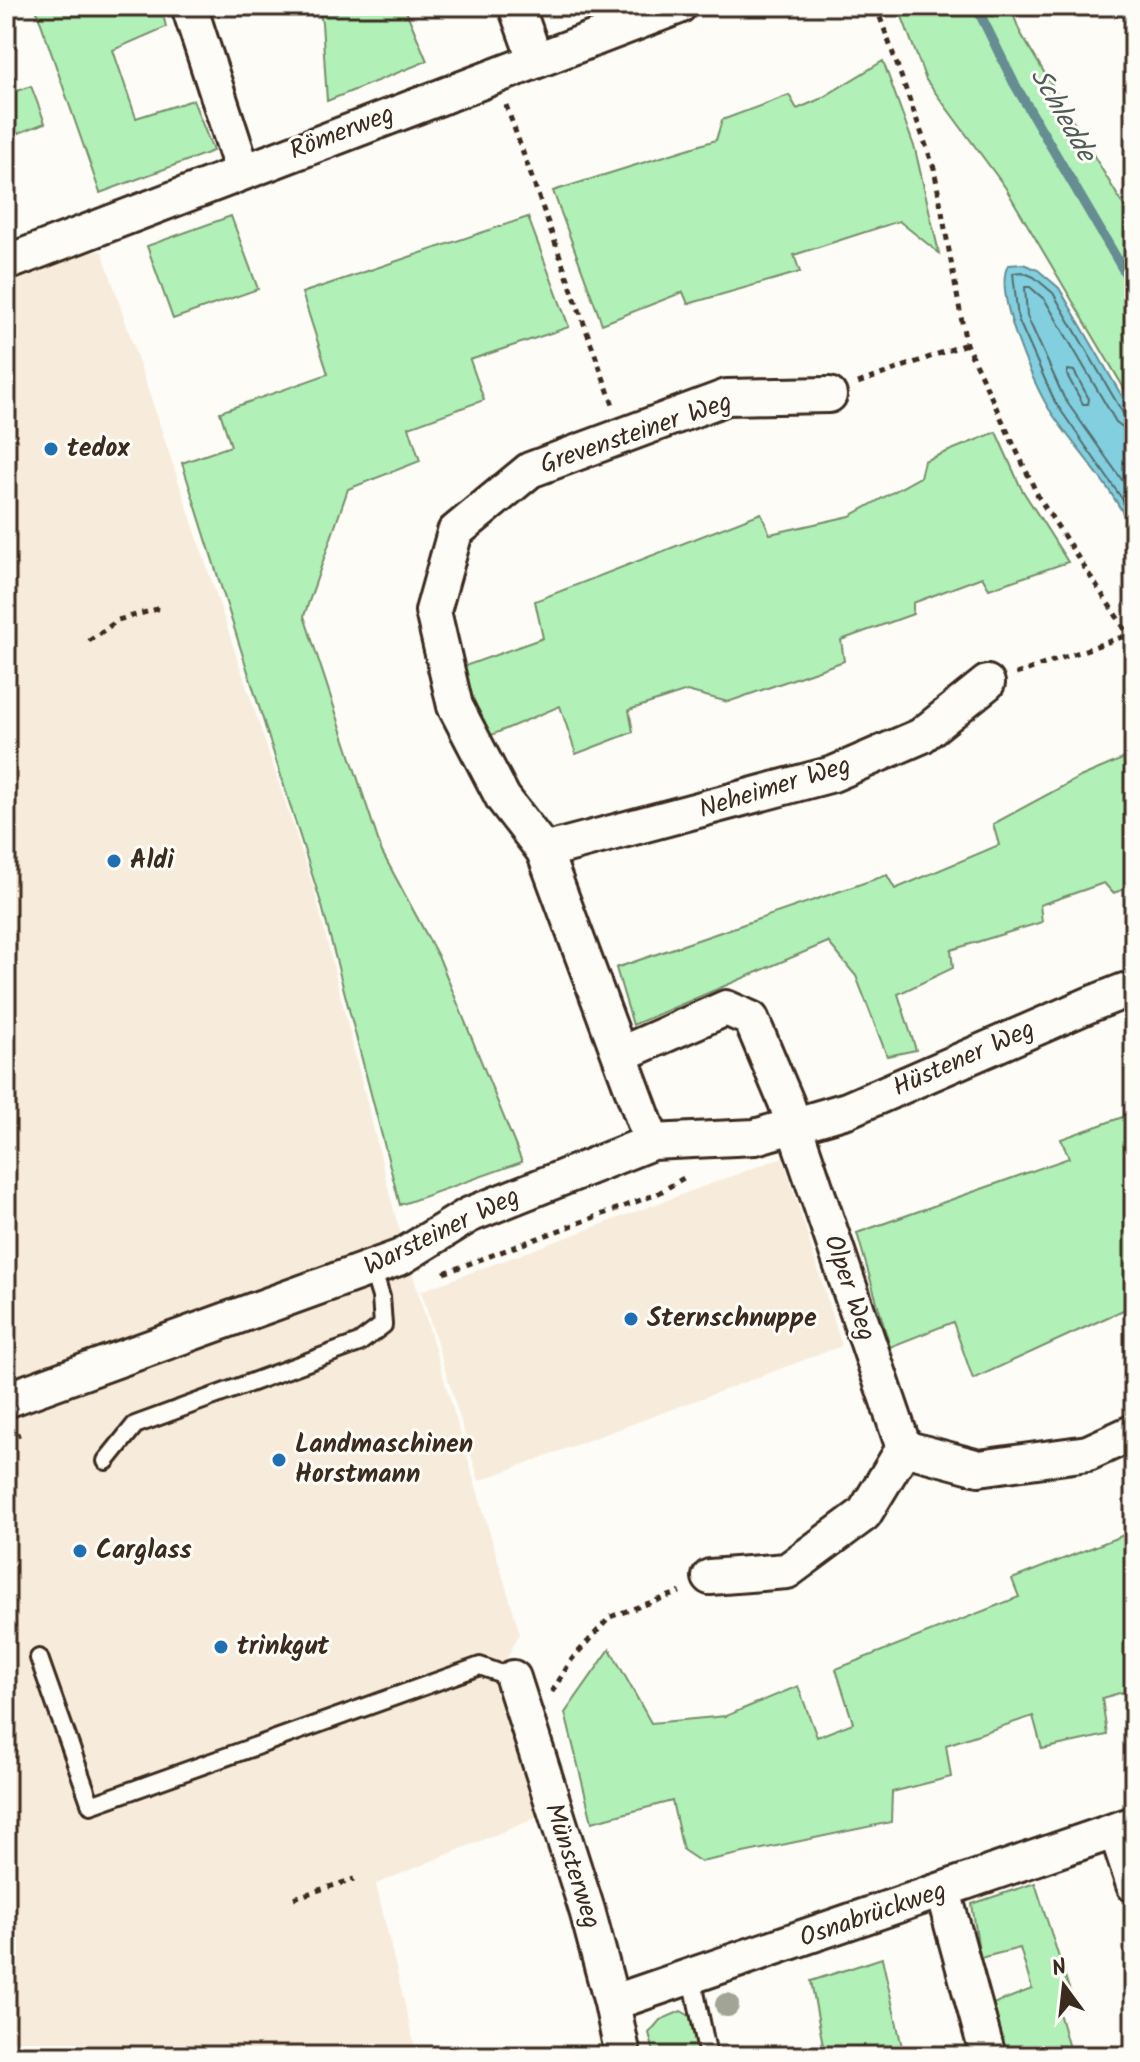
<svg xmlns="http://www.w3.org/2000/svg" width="1140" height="2062" font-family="Kalam,sans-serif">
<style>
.built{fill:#f7ecdb}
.green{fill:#b1f0b7;stroke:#768d6a;stroke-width:2}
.water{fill:#81cfdf;stroke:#658d92;stroke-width:2}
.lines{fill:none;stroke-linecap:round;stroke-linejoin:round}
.shore{stroke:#576c6b;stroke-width:2}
.stream{stroke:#658d92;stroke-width:10}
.lane-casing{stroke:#3b2a1e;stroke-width:22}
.street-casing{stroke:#3b2a1e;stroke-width:40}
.path{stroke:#3b2a1e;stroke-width:5;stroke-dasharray:6 6;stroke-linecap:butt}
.lane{stroke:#fdfcf7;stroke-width:16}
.street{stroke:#fdfcf7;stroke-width:34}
.tree{fill:#a2a495}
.poi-dot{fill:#1f6fb2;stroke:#fdfcf7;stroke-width:3}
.labels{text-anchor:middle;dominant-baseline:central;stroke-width:6;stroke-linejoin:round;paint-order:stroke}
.street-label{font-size:26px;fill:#3b2a1e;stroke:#fdfcf7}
.poi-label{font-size:26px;font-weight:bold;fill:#3b2a1e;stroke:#fdfcf7;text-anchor:start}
.water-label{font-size:28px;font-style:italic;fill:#505c58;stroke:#fdfcf7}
</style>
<rect width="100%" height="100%" fill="#fdfcf7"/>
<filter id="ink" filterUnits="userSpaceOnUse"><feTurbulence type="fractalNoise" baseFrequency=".0125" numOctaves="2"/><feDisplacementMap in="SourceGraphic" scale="16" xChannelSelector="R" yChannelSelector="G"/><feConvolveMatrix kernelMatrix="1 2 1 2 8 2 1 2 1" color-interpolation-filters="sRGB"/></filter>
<g filter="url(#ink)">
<path class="built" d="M 102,251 L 314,889 L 394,1211 L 520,1634 L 495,1679 L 541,1816 L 376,1884 L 417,2056 L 6,2056 L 6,260 Z
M 783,1157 L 842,1346 L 479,1481 L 421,1291 Z"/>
<path class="green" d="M 35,6 L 161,6 L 166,27 L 113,50 L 136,118 L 193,100 L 213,151 L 100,193 Z
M 318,6 L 404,6 L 427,61 L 327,101 L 322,23 Z
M 898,6 L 1010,6 L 1020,32 L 1134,223 L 1134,405 L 1005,187 L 926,80 Z
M 883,61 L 915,149 L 939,253 L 899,221 L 794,255 L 800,272 L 688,304 L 683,292 L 602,324 L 553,191 L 716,140 L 722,120 L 789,95 L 797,109 L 820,99 Z
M 31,86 L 45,123 L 6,138 L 6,95 Z
M 231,216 L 258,289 L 173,319 L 147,246 Z
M 528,217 L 569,327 L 470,360 L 484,400 L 409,427 L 420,461 L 348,489 L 304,616 L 382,852 L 440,960 L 522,1162 L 400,1205 L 322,906 L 182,463 L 231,446 L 220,412 L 328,374 L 302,293 Z
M 996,432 L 1021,488 L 1068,562 L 989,589 L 982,577 L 913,603 L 913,614 L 841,640 L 844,661 L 728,702 L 687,691 L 629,710 L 633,732 L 576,754 L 560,706 L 487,737 L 462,667 L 543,638 L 535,601 L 761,513 L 770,534 L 850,516 L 920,477 L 924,461 Z
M 1134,754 L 1134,886 L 1113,893 L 1104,883 L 1040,905 L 1042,922 L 951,950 L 953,968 L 898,994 L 916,1050 L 887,1056 L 856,976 L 828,942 L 633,1025 L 616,968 L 887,875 L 895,889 L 999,845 L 993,824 L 1080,777 Z
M 1134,1113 L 1134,1305 L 973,1379 L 953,1322 L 890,1347 L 857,1233 L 1069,1158 L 1061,1139 Z
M 1134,1531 L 1134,1689 L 1102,1698 L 1107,1735 L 1042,1749 L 1033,1716 L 946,1745 L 951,1777 L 892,1792 L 891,1822 L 701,1862 L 683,1850 L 672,1801 L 592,1822 L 565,1713 L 610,1649 L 651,1723 L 726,1716 L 798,1686 L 817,1737 L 853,1723 L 836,1669 L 1019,1597 L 1012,1579 Z
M 1035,1883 L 1074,2004 L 1058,2009 L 1070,2052 L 1089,2047 L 1092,2056 L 1007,2056 L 993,2004 L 1032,1989 L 1020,1948 L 980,1958 L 972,1904 Z
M 882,1958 L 904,2056 L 825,2056 L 811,1981 Z
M 681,2011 L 697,2020 L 703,2056 L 655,2056 L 649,2033 L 660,2020 Z"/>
<path class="water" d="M 1023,264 L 1038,270 L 1059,288 L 1134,417 L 1134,537 C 1116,489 1077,452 1049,409 C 1032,381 993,293 1008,265 Z"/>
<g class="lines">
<path class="shore" d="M 1068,370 L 1074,371 L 1089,399 L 1088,404 L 1083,404 L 1067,375 Z
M 1134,419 L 1124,415 L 1053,293 L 1034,277 L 1022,272 L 1013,273 L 1018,319 L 1055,402 L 1134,516
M 1134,429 L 1124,428 L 1116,422 L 1045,300 L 1030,287 L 1025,287 L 1027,316 L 1064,398 L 1134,497"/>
<path class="stream" d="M 976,6 L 1014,83 L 1134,288"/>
<defs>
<path id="lane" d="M 106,1461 L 135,1425 L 359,1343 L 383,1325 L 381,1297 L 372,1268
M 39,1658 L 91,1805 L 480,1666 L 513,1678
M 692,1977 L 708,2056"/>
<path id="street" d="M 189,6 L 243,172
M 516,6 L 535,59
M 6,263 L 679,6
M 544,851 L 833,774 L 921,736 L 987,683
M 621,1054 L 726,1008 L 751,1019 L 786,1102 L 904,1448 L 864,1514 L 787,1571 L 710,1577
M 652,1142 L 544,851 L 503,798 L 455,706 L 433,611 L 455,532 L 530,470 L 727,397 L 829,395
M 6,1400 L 401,1257 L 469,1215 L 652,1142 L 755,1137 L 847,1110 L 1091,1004 L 1124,991 L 1134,991
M 904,1448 L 979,1468 L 1088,1453 L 1134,1432
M 513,1678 L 587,1910 L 612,2003 L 623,2056
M 1116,1830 L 1134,1885
M 943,1891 L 988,2056
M 612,2003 L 1134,1824"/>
</defs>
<use href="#lane" class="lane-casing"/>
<use href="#street" class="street-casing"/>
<path class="path" d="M 876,6 L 934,168 L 966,344 L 1039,498 L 1134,643
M 506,105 L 613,405
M 858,383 L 966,344
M 89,641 L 118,620 L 161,608
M 1016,674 L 1128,635
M 444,1273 L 657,1194 L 687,1176
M 6,1439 L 20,1434
M 552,1692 L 572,1659 L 610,1617 L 680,1592
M 294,1898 L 354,1879"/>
<use href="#lane" class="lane"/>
<use href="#street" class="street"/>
</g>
<circle class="tree" cx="727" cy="2005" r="12"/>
</g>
<g class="poi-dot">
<circle cx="51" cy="449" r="8"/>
<circle cx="114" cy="861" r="8"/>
<circle cx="631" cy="1319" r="8"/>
<circle cx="279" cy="1460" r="8"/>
<circle cx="80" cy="1551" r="8"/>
<circle cx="221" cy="1647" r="8"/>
</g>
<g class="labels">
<g class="street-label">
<text transform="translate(342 133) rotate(-21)">Römerweg</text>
<text transform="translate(636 434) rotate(-19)">Grevensteiner Weg</text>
<text transform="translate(775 788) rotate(-17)">Neheimer Weg</text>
<text transform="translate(964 1059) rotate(-24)">Hüstener Weg</text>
<text transform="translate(442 1232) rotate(-26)">Warsteiner Weg</text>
<text transform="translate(849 1288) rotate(71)">Olper Weg</text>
<text transform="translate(572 1866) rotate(72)">Münsterweg</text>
<text transform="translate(873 1915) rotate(-19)">Osnabrückweg</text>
</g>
<g class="poi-label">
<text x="67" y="449">tedox</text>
<text x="130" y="861">Aldi</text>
<text x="647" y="1319">Sternschnuppe</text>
<text x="295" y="1445">Landmaschinen<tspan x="295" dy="30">Horstmann</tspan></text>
<text x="96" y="1551">Carglass</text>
<text x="237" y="1647">trinkgut</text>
</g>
<g class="water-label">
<text transform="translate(1062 115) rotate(60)">Schledde</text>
</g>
</g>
<rect width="1140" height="2062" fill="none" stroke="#fdfcf7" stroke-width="32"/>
<rect x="16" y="16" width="1108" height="2030" fill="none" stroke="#3b2a1e" stroke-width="3" filter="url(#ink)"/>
<g transform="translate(1064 1986) rotate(345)" stroke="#fdfcf7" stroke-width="6" paint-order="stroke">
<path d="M0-6L14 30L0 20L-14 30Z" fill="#3b2a1e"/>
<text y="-12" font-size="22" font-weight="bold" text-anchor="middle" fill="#3b2a1e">N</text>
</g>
</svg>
